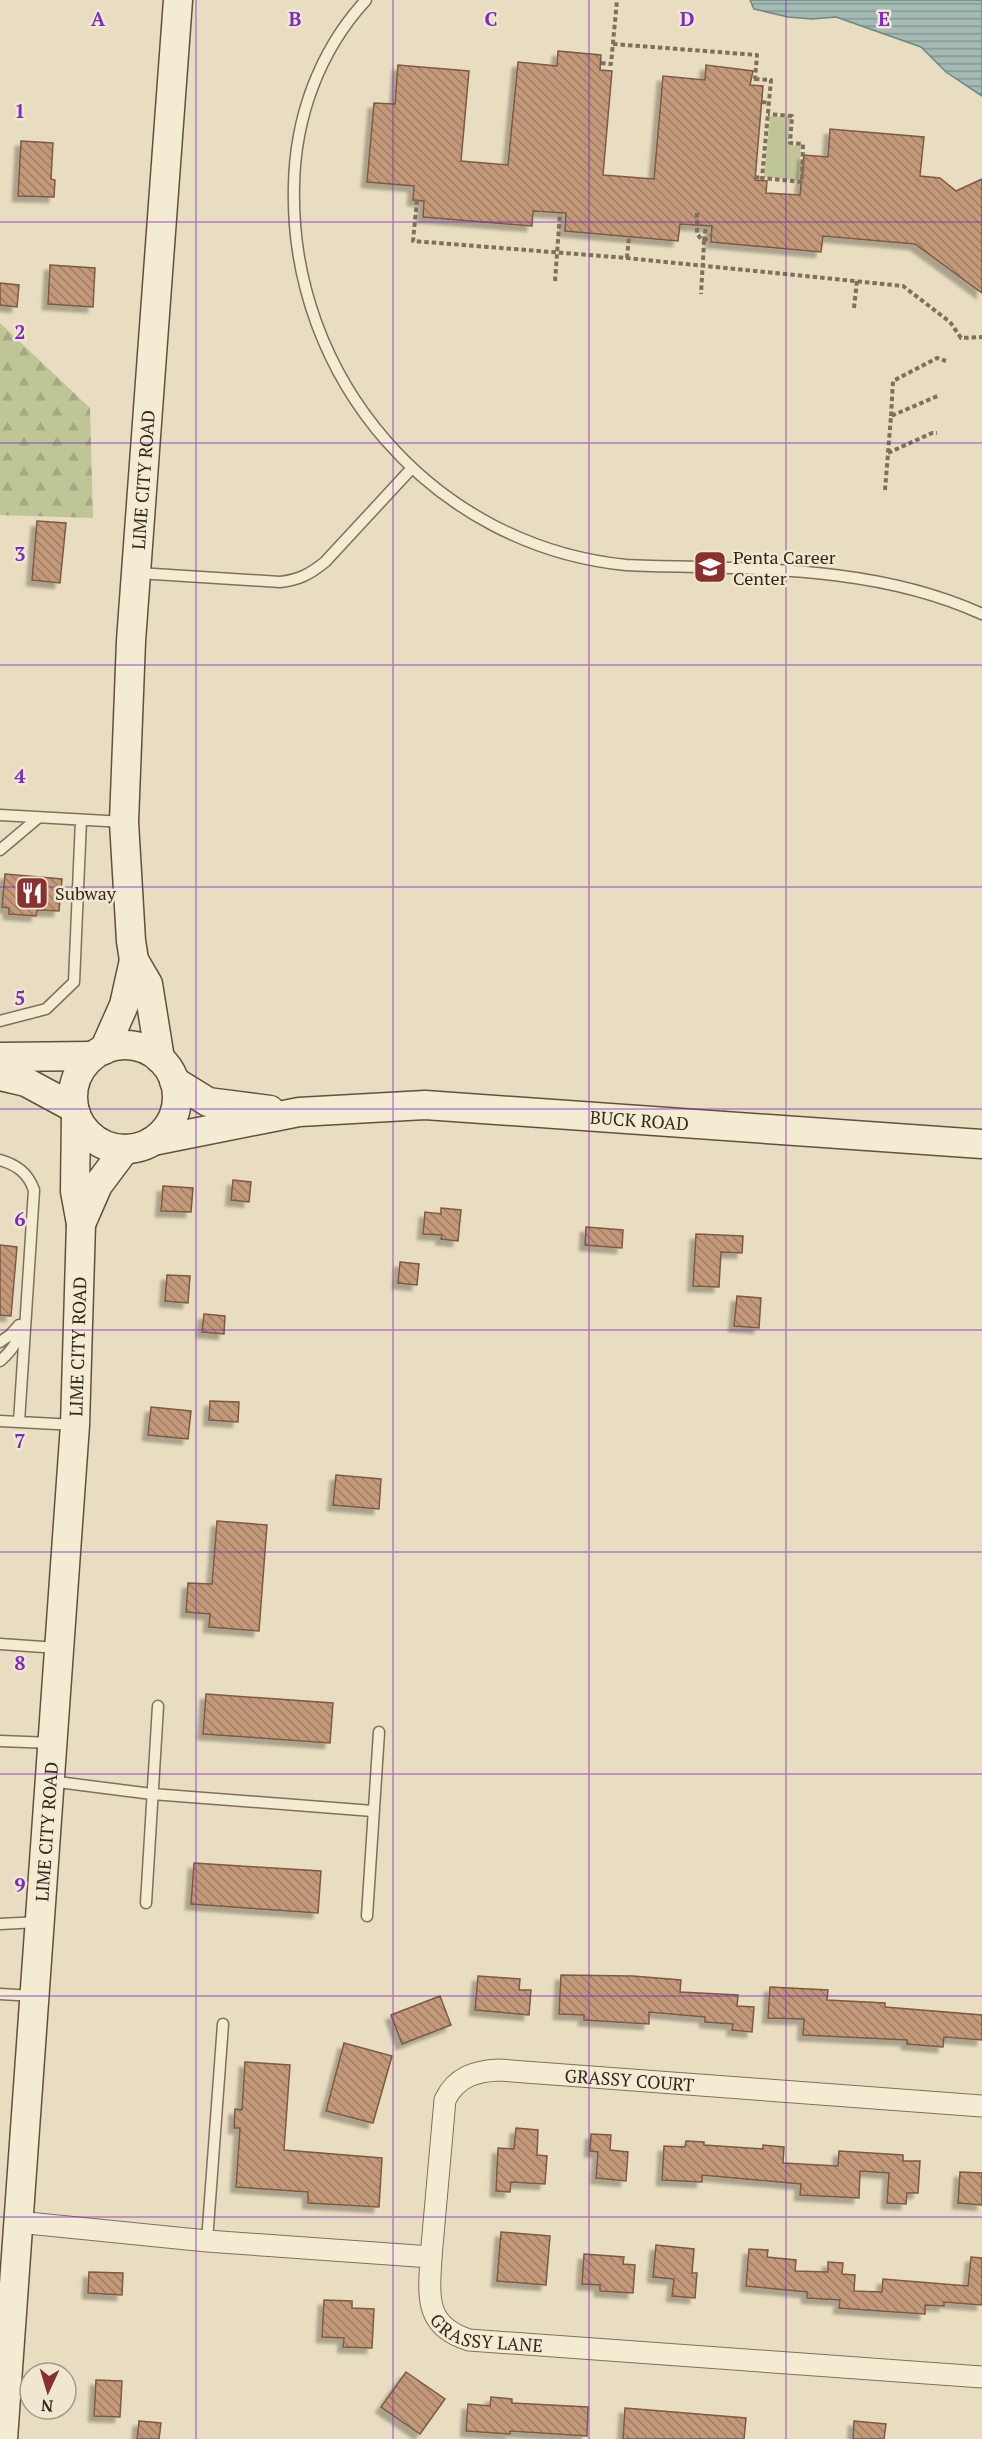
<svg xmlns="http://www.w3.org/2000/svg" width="982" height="2439" font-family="'PT Serif',serif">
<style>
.forest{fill:url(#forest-firs)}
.park{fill:#bfc596}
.water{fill:url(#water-rules);stroke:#6c8881;stroke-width:1.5}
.building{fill:url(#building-back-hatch);stroke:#7d5a43;stroke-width:1.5;filter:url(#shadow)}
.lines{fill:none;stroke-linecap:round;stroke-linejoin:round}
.lane-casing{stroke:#806f5a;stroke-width:13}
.street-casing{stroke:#806f5a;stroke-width:23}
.secondary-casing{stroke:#62503e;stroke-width:31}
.path{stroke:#806f5a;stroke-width:4;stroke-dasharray:4.5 3;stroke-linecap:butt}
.lane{stroke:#f4ebd3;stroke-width:10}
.street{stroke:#f4ebd3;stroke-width:21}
.secondary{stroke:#f4ebd3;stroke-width:28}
.grid{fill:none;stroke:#7b2cbf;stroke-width:1.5;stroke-opacity:0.55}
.labels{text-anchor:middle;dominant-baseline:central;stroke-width:5;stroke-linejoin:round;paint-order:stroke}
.street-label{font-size:18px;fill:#31271d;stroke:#f1e7d0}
.poi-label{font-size:18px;fill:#31271d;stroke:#f1e7d0;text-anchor:start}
.grid-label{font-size:20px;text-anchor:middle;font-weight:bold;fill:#7b2cbf;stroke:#f1e7d0;stroke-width:5;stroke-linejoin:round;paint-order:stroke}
</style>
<defs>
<pattern id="forest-firs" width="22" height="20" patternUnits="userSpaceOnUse" patternTransform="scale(1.5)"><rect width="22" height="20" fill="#bfc596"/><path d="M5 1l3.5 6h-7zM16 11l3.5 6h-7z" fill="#a5a981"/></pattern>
<pattern id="water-rules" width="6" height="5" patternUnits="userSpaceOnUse" patternTransform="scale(1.5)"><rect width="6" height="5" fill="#a3bbb4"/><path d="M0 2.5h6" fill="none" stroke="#859892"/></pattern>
<pattern id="building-back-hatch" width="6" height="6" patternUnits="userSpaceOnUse" patternTransform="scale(1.5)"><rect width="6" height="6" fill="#c3997a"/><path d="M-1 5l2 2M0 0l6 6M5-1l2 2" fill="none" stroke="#9f7d63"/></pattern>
<filter id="shadow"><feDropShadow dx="-5.5" dy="5.5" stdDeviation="1.5" flood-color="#0004"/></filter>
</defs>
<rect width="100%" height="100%" fill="#e9ddc1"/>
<path class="forest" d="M 0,323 L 90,408 L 93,518 L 0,515 Z"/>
<path class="park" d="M 770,116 L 790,118 L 788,145 L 801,146 L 798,180 L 764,177 Z"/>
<path class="water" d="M 750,0 L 982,0 L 982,96 L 946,72 L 921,47 L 836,17 L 812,19 L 788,17 L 754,9 Z"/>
<path class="building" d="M 558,51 L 601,55 L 600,70 L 612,71 L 603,175 L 654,179 L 663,76 L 705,80 L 706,65 L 753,71 L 750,85 L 763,86 L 755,180 L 767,181 L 766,193 L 800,195 L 804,155 L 828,157 L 830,129 L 924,137 L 920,176 L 940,178 L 956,191 L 982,179 L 982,293 L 915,244 L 823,236 L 821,252 L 711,242 L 712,226 L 680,224 L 678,241 L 565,231 L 566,213 L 533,211 L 532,226 L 423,217 L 424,201 L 413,200 L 414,186 L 367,182 L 374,103 L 395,104 L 398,65 L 469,71 L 461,161 L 508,165 L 518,62 L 557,66 Z
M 21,141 L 53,143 L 51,179 L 55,180 L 54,197 L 18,196 Z
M 50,265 L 95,268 L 93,307 L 48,304 Z
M 0,283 L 19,285 L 17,307 L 0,305 Z
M 37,521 L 66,523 L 60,583 L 32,580 Z
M 5,874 L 62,879 L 59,911 L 37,910 L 36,916 L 9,914 L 9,908 L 2,907 Z
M 233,1180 L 251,1182 L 249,1202 L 231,1200 Z
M 163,1186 L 193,1188 L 191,1212 L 161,1211 Z
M 441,1208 L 461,1210 L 458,1241 L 441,1239 L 442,1235 L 423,1234 L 425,1212 L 441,1214 Z
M 586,1227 L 623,1230 L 622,1248 L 585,1245 Z
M 696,1234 L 743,1236 L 742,1253 L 721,1252 L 719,1287 L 693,1286 Z
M 0,1245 L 17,1247 L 11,1316 L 0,1315 Z
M 400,1262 L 419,1264 L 417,1285 L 398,1283 Z
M 167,1275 L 190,1276 L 188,1303 L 165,1301 Z
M 737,1296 L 761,1298 L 759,1328 L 734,1326 Z
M 204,1314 L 225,1316 L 224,1334 L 202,1332 Z
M 210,1401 L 239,1402 L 238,1422 L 209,1420 Z
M 151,1407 L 191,1411 L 188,1439 L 148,1435 Z
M 336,1475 L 381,1479 L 379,1509 L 333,1505 Z
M 217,1521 L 267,1525 L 259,1631 L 209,1627 L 210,1614 L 186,1612 L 188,1583 L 212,1584 Z
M 206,1694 L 333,1703 L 330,1743 L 203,1734 Z
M 194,1863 L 321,1871 L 318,1913 L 191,1904 Z
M 561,1975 L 633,1976 L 681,1980 L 680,1992 L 738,1995 L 737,2006 L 754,2007 L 752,2032 L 732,2030 L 733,2024 L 705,2022 L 705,2017 L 649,2012 L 649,2024 L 584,2020 L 584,2015 L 559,2014 Z
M 478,1976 L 520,1979 L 519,1990 L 531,1990 L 529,2015 L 475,2010 Z
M 770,1987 L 828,1990 L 827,2000 L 885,2003 L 885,2007 L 982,2015 L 982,2040 L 944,2037 L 943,2047 L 907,2044 L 907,2040 L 803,2035 L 804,2019 L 768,2018 Z
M 440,1996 L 451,2025 L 402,2044 L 391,2015 Z
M 344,2043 L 392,2056 L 373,2123 L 326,2111 Z
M 245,2062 L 290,2065 L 284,2150 L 382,2158 L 379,2207 L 308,2203 L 308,2192 L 236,2187 L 240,2128 L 234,2128 L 235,2109 L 242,2110 Z
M 516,2128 L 538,2130 L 537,2155 L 547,2156 L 545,2184 L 511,2182 L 510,2192 L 496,2191 L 498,2148 L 514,2149 Z
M 591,2134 L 611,2135 L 610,2150 L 628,2152 L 626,2181 L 596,2178 L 598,2152 L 590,2151 Z
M 686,2141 L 704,2142 L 704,2145 L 763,2149 L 763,2145 L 784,2147 L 783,2163 L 838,2166 L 839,2151 L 903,2155 L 903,2161 L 920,2161 L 918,2193 L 907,2193 L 906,2204 L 887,2203 L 889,2173 L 860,2171 L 859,2198 L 800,2195 L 801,2184 L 702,2175 L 702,2182 L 662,2180 L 664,2146 L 685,2147 Z
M 960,2172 L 982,2173 L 982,2205 L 958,2203 Z
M 501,2232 L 550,2236 L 546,2285 L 497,2281 Z
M 656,2245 L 694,2249 L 692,2273 L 697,2273 L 695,2298 L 672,2296 L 674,2279 L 653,2277 Z
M 749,2249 L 768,2250 L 767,2257 L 796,2260 L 795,2271 L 828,2272 L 828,2262 L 843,2263 L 842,2274 L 855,2275 L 854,2291 L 882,2292 L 883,2279 L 968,2286 L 971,2257 L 982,2258 L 982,2305 L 944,2302 L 944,2306 L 925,2305 L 925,2314 L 880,2311 L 839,2308 L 840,2300 L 807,2298 L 807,2292 L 746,2286 Z
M 584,2254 L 624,2257 L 623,2264 L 635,2265 L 633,2293 L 600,2291 L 600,2285 L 582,2284 Z
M 89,2272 L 123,2273 L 122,2295 L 88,2293 Z
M 324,2300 L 352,2301 L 352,2308 L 374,2309 L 372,2348 L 343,2347 L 344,2338 L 322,2337 Z
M 406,2372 L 445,2399 L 420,2434 L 381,2407 Z
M 96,2380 L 122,2381 L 120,2417 L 94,2416 Z
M 491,2397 L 512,2399 L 512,2403 L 588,2407 L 587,2436 L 510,2431 L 510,2434 L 466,2431 L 468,2404 L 490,2406 Z
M 625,2408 L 746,2418 L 744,2439 L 623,2439 Z
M 139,2421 L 161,2423 L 159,2439 L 137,2439 Z
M 854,2421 L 886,2424 L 884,2439 L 853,2439 Z"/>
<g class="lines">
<defs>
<path id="lane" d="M 366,0 C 319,51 295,118 294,186 C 289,379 434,546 626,565 C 747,570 870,563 982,614
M 138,573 L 280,582 C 299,580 310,574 325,562 L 412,468
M 0,815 L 124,822
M 0,850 L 38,818
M 0,1021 L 46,1009 L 74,982 L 81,820
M 0,1160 C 17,1165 28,1173 34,1190 L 19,1422
M 0,1342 L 10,1335 L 19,1325
M 0,1361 C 10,1352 18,1343 19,1329
M 0,1421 L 75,1425
M 0,1644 L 58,1648
M 0,1741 L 52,1743
M 50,1781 L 152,1794 L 373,1811
M 146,1903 L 158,1706
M 367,1916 L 379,1732
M 0,1924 L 39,1922
M 0,1994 L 34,1996
M 207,2241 L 223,2024"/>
<g id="street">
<path id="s1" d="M 18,2222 L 207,2241 L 431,2257 C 429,2296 424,2326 469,2340 L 982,2377"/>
<path id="s2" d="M 431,2257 L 445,2100 C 456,2077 475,2071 499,2070 L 982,2106"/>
</g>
<g id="secondary">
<circle cx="125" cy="1097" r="52"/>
<path d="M 104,1050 L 124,1005 L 134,960"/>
<path d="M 0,1057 L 93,1056"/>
<path id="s3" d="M 160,1059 L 148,984 L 134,960 L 131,941 L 124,822 L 131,641 L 178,0"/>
<path d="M 0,1076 L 26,1082 L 74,1108"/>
<path d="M 174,1081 L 208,1102 L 270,1110"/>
<path id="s4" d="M 153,1141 L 299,1112 L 425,1105 L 982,1144"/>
<path d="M 81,1224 L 98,1185 L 125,1149"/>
<path id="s5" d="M 3,2439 L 75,1425 L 81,1224 L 75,1191 L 76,1114"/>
</g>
</defs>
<use href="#lane" class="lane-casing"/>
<use href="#street" class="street-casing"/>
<use href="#secondary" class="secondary-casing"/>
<path class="path" d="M 613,44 L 757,55 L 755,79 L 752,79
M 601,63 L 611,64 L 617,0
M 755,79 L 771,80 L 762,178 L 802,182 L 803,144 L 790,143 L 792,116 L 768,114
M 762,102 L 769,103
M 755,177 L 762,178
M 417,200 L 413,241 L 627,258 L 903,286 L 950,322 L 961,338 L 982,337
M 697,213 L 697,234 L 704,242 L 701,294
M 704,241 L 706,226
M 704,241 L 711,235
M 627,258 L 629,237
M 555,281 L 560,213
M 854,308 L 857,280
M 891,416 L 893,381 L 937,358 L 946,361
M 888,453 L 932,433 L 937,433
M 885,490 L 891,416 L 940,395"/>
<use href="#lane" class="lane"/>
<use href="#street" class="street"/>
<use href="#secondary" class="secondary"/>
</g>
<path class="grid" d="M 196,0 L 196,2439M 393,0 L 393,2439M 589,0 L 589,2439M 786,0 L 786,2439M 0,222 L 982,222M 0,443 L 982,443M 0,665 L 982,665M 0,887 L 982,887M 0,1109 L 982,1109M 0,1330 L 982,1330M 0,1552 L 982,1552M 0,1774 L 982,1774M 0,1996 L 982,1996M 0,2217 L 982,2217"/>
<defs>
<symbol id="school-square" viewBox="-11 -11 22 22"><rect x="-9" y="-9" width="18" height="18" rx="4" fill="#893131" stroke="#f1e7d0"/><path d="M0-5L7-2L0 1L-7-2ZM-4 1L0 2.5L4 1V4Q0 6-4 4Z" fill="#fff"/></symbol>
<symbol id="restaurant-square" viewBox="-11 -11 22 22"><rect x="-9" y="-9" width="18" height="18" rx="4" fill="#893131" stroke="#f1e7d0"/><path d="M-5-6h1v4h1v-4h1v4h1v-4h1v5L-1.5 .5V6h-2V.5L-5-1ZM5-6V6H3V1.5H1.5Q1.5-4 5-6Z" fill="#fff"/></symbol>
</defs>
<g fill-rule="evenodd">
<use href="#school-square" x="691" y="548" width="38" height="38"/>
<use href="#restaurant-square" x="13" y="874" width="38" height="38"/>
</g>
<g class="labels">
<g class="street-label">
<text stroke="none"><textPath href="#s3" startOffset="585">LIME CITY ROAD</textPath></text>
<text stroke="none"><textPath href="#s4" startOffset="490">BUCK ROAD</textPath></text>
<text stroke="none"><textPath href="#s5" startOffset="1095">LIME CITY ROAD</textPath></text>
<text stroke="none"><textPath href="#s5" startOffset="609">LIME CITY ROAD</textPath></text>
<text stroke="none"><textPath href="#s2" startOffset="354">GRASSY COURT</textPath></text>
<text stroke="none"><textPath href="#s1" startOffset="532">GRASSY LANE</textPath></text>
</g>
<g class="poi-label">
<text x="733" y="557">Penta Career<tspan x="733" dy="21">Center</tspan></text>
<text x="55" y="893">Subway</text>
</g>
</g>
<g class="grid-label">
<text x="98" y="26">A</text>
<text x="295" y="26">B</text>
<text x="491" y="26">C</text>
<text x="687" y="26">D</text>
<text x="884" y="26">E</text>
<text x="20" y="118">1</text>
<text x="20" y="339">2</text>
<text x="20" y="561">3</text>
<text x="20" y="783">4</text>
<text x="20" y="1005">5</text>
<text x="20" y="1226">6</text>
<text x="20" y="1448">7</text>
<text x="20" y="1670">8</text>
<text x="20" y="1892">9</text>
</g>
<g transform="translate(48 2391) rotate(184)"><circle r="28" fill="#f1e7d0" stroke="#a49a88" stroke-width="1.5"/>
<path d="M0-4.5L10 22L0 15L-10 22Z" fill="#893131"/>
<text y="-9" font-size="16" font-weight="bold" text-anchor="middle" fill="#31271d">N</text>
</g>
</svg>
